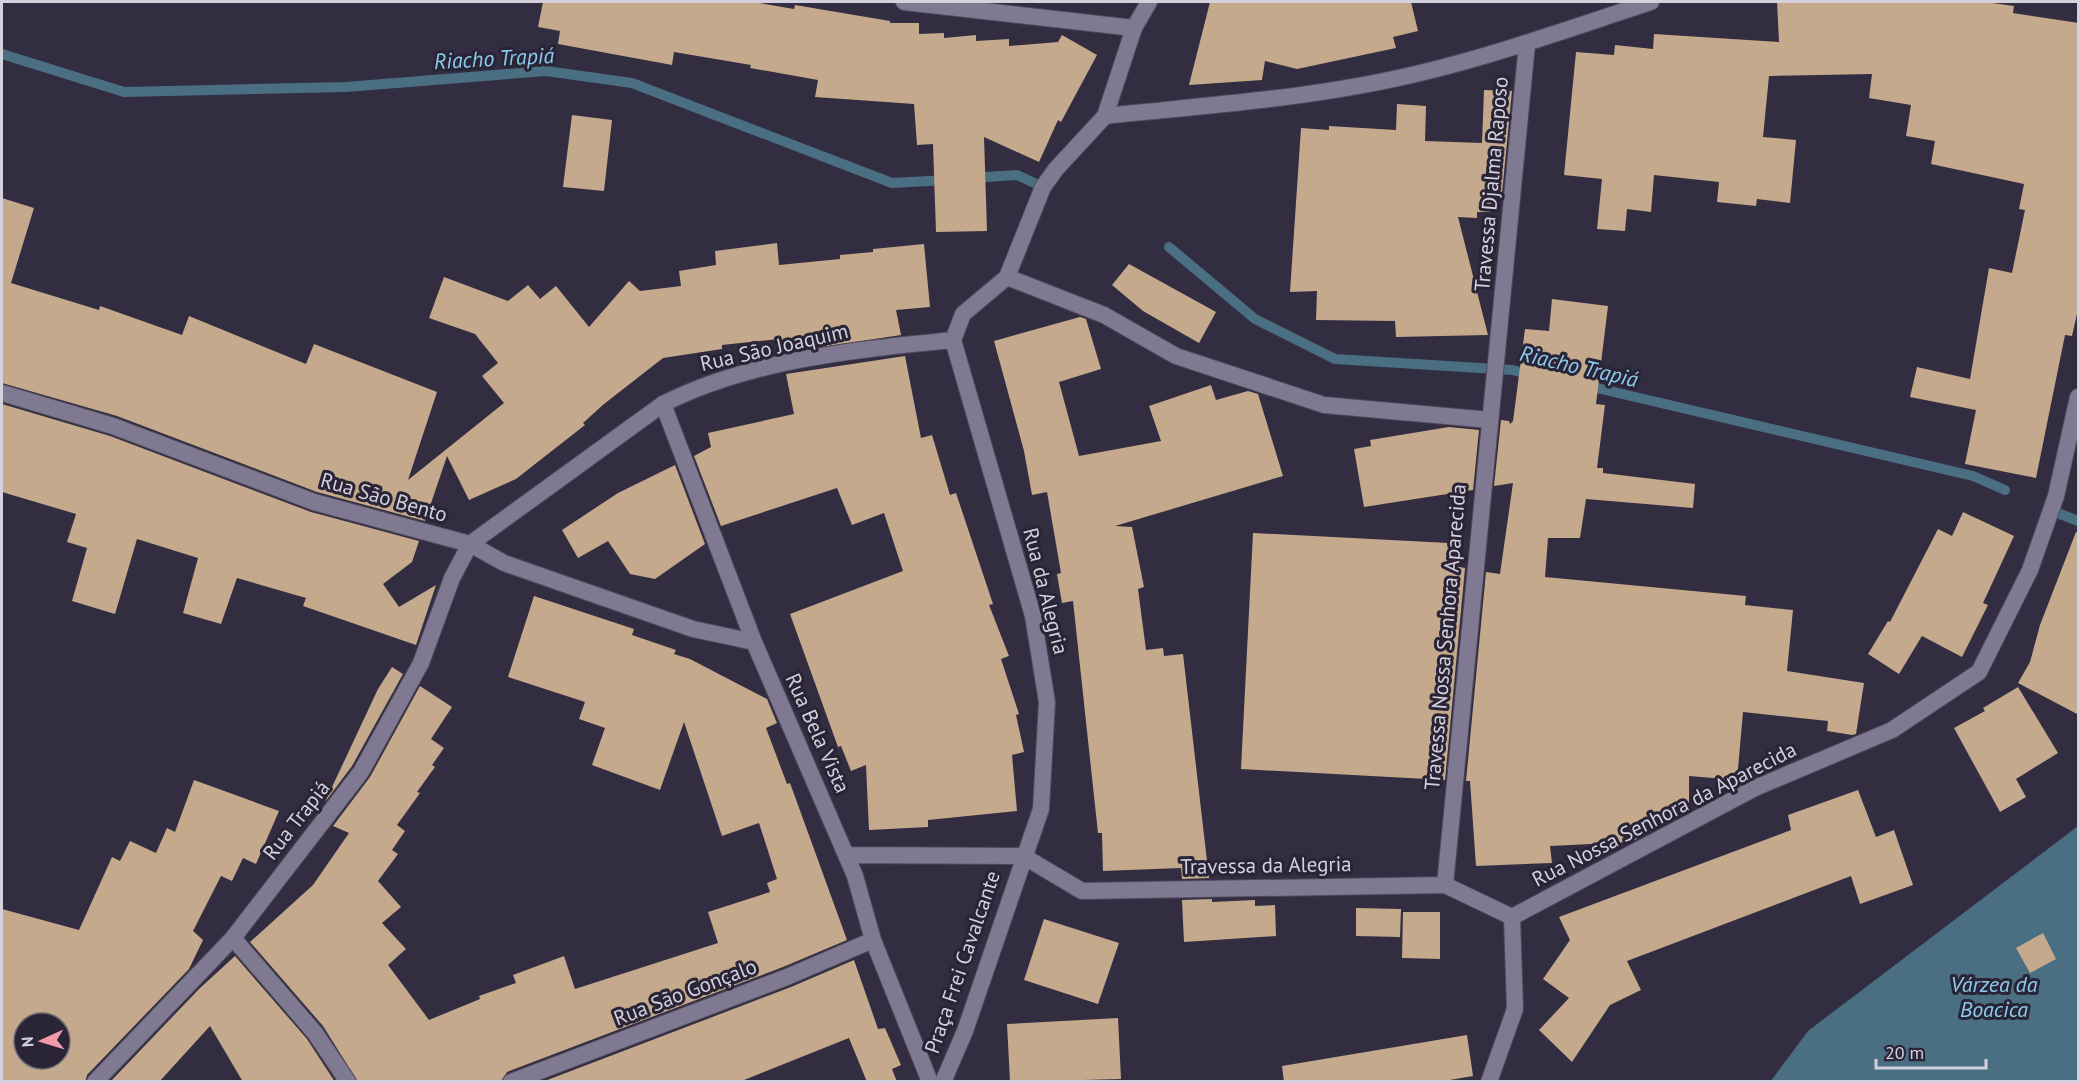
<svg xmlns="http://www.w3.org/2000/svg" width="2080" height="1083" font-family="'PT Sans',sans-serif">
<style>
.water{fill:#4a6e82}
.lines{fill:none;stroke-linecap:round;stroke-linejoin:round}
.stream{stroke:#4a6e82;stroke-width:10}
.building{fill:#c4a98c;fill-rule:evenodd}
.minor-casing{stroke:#4f4a5a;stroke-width:18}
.tertiary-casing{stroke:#4f4a5a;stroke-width:18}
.minor{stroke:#7f7a91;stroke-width:16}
.tertiary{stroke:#7f7a91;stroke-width:16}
.labels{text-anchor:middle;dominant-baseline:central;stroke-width:6;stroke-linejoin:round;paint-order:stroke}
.street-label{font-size:21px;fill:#d4d1dd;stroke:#292436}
.water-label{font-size:22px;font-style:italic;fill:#8bcbed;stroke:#292436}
</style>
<rect width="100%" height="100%" fill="#332d41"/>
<path class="water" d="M 2078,826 L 2078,1081 L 1770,1082 L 1808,1031 Z"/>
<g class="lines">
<path class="stream" d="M 2,54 L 124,92 L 346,87 L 546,71 L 632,83 L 892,183 L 947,180
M 971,178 L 1017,175 L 1043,187
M 1169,247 L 1255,319 L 1335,359 L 1512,370 L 1533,375
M 1584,385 L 1973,476 L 2005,490
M 2060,514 L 2078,521"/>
</g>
<path class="building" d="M 543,2 L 754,2 L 794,9 L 795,5 L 890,21 L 890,23 L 919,23 L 919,34 L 944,33 L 944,38 L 976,35 L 976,41 L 1009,39 L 1009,46 L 1058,42 L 1062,35 L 1097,55 L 1061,122 L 1058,120 L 1039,162 L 984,137 L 987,231 L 936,232 L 933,144 L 917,145 L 914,104 L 815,97 L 818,80 L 750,68 L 751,65 L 674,52 L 672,65 L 558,44 L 560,31 L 538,27 Z
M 1210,2 L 1411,2 L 1418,31 L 1393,37 L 1396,48 L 1297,69 L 1265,61 L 1262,80 L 1189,85 Z
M 1777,2 L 1985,2 L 2014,6 L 2013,13 L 2079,23 L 2079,305 L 2072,336 L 2065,335 L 2036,478 L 1965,464 L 1976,410 L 1910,397 L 1917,367 L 1970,379 L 1989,268 L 2012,273 L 2025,210 L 2019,209 L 2024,184 L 1931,164 L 1935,141 L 1906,136 L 1911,105 L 1869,98 L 1872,74 L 1769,76 L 1763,137 L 1796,140 L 1790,203 L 1757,199 L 1756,206 L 1717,202 L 1719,182 L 1654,175 L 1651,212 L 1627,209 L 1625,231 L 1597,229 L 1602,179 L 1564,175 L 1576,52 L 1614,55 L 1615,45 L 1653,49 L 1654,34 L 1779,42 Z
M 1484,90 L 1512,91 L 1502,193 L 1492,192 L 1491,212 L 1477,212 L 1477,218 L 1458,217 L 1488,335 L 1396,337 L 1395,321 L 1316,320 L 1317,291 L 1290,292 L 1301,128 L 1329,130 L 1329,126 L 1396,130 L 1397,104 L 1426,106 L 1425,141 L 1482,143 Z
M 572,115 L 612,120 L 604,191 L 563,187 Z
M 2,198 L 34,208 L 11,283 L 99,310 L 100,306 L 182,335 L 189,316 L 306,364 L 314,344 L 437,392 L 408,480 L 504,403 L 482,376 L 498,363 L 475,334 L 429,318 L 444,277 L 508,301 L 528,285 L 540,299 L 556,286 L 589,327 L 629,281 L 640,291 L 681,286 L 679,271 L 716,265 L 715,251 L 777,243 L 779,265 L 840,259 L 840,255 L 873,252 L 873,249 L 924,244 L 930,307 L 896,310 L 901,335 L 782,353 L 779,339 L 722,345 L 722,349 L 663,358 L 604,404 L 583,423 L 585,425 L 516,479 L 469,500 L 447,456 L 425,521 L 317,492 L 117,416 L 2,383 Z
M 1129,264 L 1216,312 L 1199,343 L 1143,311 L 1112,285 Z
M 1552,299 L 1608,306 L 1596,404 L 1605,405 L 1597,468 L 1603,468 L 1603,473 L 1695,484 L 1693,508 L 1586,499 L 1580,538 L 1548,538 L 1545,577 L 1746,596 L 1745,605 L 1793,610 L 1787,671 L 1864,683 L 1856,734 L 1852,735 L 1827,731 L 1828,721 L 1743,712 L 1737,780 L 1689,776 L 1689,811 L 1631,842 L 1550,846 L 1552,863 L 1476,866 L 1470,781 L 1466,781 L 1486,572 L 1500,574 L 1513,483 L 1494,486 L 1501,420 L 1509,421 L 1510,424 L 1513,421 L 1525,329 L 1549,331 Z
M 1080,317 L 1086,319 L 1101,369 L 1059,382 L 1079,456 L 1161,441 L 1149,406 L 1211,385 L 1216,400 L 1248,391 L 1258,394 L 1283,476 L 1115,526 L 1132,527 L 1144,587 L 1138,589 L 1146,650 L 1163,648 L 1164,656 L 1183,654 L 1209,878 L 1182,879 L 1181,868 L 1103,871 L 1102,833 L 1098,833 L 1073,601 L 1062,603 L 1057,574 L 1061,573 L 1047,492 L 1032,495 L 1024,451 L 994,341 Z
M 905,356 L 921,438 L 932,435 L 950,495 L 956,493 L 993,604 L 989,605 L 1009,656 L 1001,659 L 1019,714 L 1016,715 L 1024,752 L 1012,755 L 1017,811 L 928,820 L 928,827 L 869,830 L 866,765 L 851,771 L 841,746 L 838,747 L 790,614 L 903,571 L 884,513 L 852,525 L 837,488 L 721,526 L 694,456 L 711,447 L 708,433 L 794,414 L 786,374 Z
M 2,404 L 110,436 L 311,512 L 419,541 L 412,562 L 383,584 L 399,607 L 436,585 L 416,645 L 303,606 L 306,598 L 237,578 L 221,624 L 183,613 L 198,558 L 137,539 L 115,614 L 72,601 L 87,548 L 67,542 L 76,514 L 2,492 Z
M 1449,427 L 1479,430 L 1473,490 L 1364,507 L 1354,449 L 1371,446 L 1370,440 Z
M 675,465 L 705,544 L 655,579 L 630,574 L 608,541 L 578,558 L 562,530 L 618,493 Z
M 1963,512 L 2014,536 L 1983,603 L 1988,605 L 1962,657 L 1922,636 L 1899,674 L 1868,654 L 1888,621 L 1890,622 L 1938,529 L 1952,536 Z
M 2076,532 L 2079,533 L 2079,715 L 2018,683 L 2030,662 L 2040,625 Z
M 1253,533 L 1449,543 L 1448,565 L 1465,568 L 1445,780 L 1241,769 Z
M 534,596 L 634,629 L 632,635 L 676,650 L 674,654 L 690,659 L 767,699 L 777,723 L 766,728 L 787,784 L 790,783 L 847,940 L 783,967 L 507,1072 L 501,1082 L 358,1082 L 323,1026 L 250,942 L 313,885 L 349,833 L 333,826 L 370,777 L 420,686 L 452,707 L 431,739 L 444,748 L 432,765 L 435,767 L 417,792 L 420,793 L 397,825 L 405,831 L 392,850 L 398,854 L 378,881 L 401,907 L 382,923 L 406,949 L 388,965 L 429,1020 L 480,999 L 479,996 L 516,983 L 513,975 L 564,956 L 575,989 L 718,943 L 708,912 L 770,892 L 767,883 L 777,879 L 759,823 L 722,836 L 684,722 L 660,790 L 592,765 L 605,728 L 579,719 L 585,702 L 508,677 Z
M 392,667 L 403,674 L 352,766 L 325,802 L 378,689 Z
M 2018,687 L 2058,753 L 2016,779 L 2026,797 L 2000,812 L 1954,728 L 1985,711 L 1983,708 Z
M 194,780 L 279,811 L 256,864 L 243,858 L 232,881 L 221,876 L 193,931 L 203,940 L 189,969 L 87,1075 L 85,1082 L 2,1082 L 2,909 L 79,930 L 112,857 L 120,861 L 130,841 L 156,853 L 167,828 L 175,832 ZM 24,1023 L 60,1023 L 60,1059 L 24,1059 Z
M 1858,790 L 1876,837 L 1894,830 L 1913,885 L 1860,904 L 1851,876 L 1627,961 L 1641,990 L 1610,1005 L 1572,1062 L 1539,1030 L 1569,998 L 1543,979 L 1570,940 L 1559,917 L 1791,830 L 1788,815 Z
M 1212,899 L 1212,902 L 1255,900 L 1255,906 L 1275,905 L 1276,936 L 1184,942 L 1182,900 Z
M 1356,908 L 1401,909 L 1400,937 L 1356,936 Z
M 1403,912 L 1440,912 L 1440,959 L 1402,958 Z
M 1044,919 L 1119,943 L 1098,1004 L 1024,980 Z
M 2043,933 L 2056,959 L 2030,973 L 2016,948 Z
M 235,956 L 307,1039 L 335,1082 L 243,1082 L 210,1026 L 159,1082 L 110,1082 L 199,989 Z
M 854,960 L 878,1029 L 885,1028 L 901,1065 L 892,1069 L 897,1082 L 867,1082 L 849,1038 L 739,1082 L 542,1082 L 791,987 Z
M 1118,1018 L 1121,1079 L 1010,1082 L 1007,1024 Z
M 1467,1035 L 1473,1076 L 1438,1082 L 1284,1082 L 1282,1066 Z"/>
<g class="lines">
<defs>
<path id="minor" d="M 904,2 L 1134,28
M 1105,116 C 1210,105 1317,98 1420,73 C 1499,54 1574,27 1651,2
M 1007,277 L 1104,315 L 1176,356 L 1324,405 L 1490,420
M 2,393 L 113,426 L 314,502 L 470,544 L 504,563 L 693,629 L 754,642
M 663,404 L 754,642 L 855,876 L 873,940 L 930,1082
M 846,855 L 1023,856 L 1082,891 L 1445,885 L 1512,917
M 1445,885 L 1527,44
M 1512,917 L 1755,788 L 1892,730 L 1979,672 L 2030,570 L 2056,496 L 2078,397
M 233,938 L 315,1033 L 348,1082
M 511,1082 L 787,977 L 873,940
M 1489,1082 L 1515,1009 L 1512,917"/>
<path id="tertiary" d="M 953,340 L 963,314 L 1007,277 L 1043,187 L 1056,169 L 1105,116 L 1134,28 L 1149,2
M 95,1082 L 233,938 L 361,772 L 421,663 L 452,578 L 470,544 L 663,404 C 752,359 855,350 953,340
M 943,1082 L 965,1031 L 1041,809 L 1047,702 L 1033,616 L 953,340"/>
</defs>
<use href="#minor" class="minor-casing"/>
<use href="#tertiary" class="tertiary-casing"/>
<use href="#minor" class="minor"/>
<use href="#tertiary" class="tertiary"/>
</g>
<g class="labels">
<g class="street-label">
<text transform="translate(1491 184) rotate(-85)">Travessa Djalma Raposo</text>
<text transform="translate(774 347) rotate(-13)">Rua São Joaquim</text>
<text transform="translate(384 497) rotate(16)">Rua São Bento</text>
<text transform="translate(1046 591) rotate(76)">Rua da Alegria</text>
<text transform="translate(1445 637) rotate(-85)">Travessa Nossa Senhora Aparecida</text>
<text transform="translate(818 733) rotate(66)">Rua Bela Vista</text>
<text transform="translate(1664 814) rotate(-27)">Rua Nossa Senhora da Aparecida</text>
<text transform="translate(296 820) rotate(-52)">Rua Trapiá</text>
<text transform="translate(1266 865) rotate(-1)">Travessa da Alegria</text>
<text transform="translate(962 962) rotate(-71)">Praça Frei Cavalcante</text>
<text transform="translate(685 992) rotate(-21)">Rua São Gonçalo</text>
</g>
<g class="water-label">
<text transform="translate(494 58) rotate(-3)">Riacho Trapiá</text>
<text transform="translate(1579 366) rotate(13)">Riacho Trapiá</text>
<text x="1994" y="984">Várzea da<tspan x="1994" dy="25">Boacica</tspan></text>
</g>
</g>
<rect width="2080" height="1083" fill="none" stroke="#d4d1dd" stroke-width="6"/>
<g transform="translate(42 1041) rotate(266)"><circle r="28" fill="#292436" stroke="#6d6979" stroke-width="1.5"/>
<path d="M0-4.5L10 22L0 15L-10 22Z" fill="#f39aaa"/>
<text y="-9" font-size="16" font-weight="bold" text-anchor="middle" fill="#d4d1dd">N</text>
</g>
<path d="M1876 1059v9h110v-9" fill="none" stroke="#d4d1dd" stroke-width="3"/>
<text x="1885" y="1059" font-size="18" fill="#d4d1dd" stroke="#292436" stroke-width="4.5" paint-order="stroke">20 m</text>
</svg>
